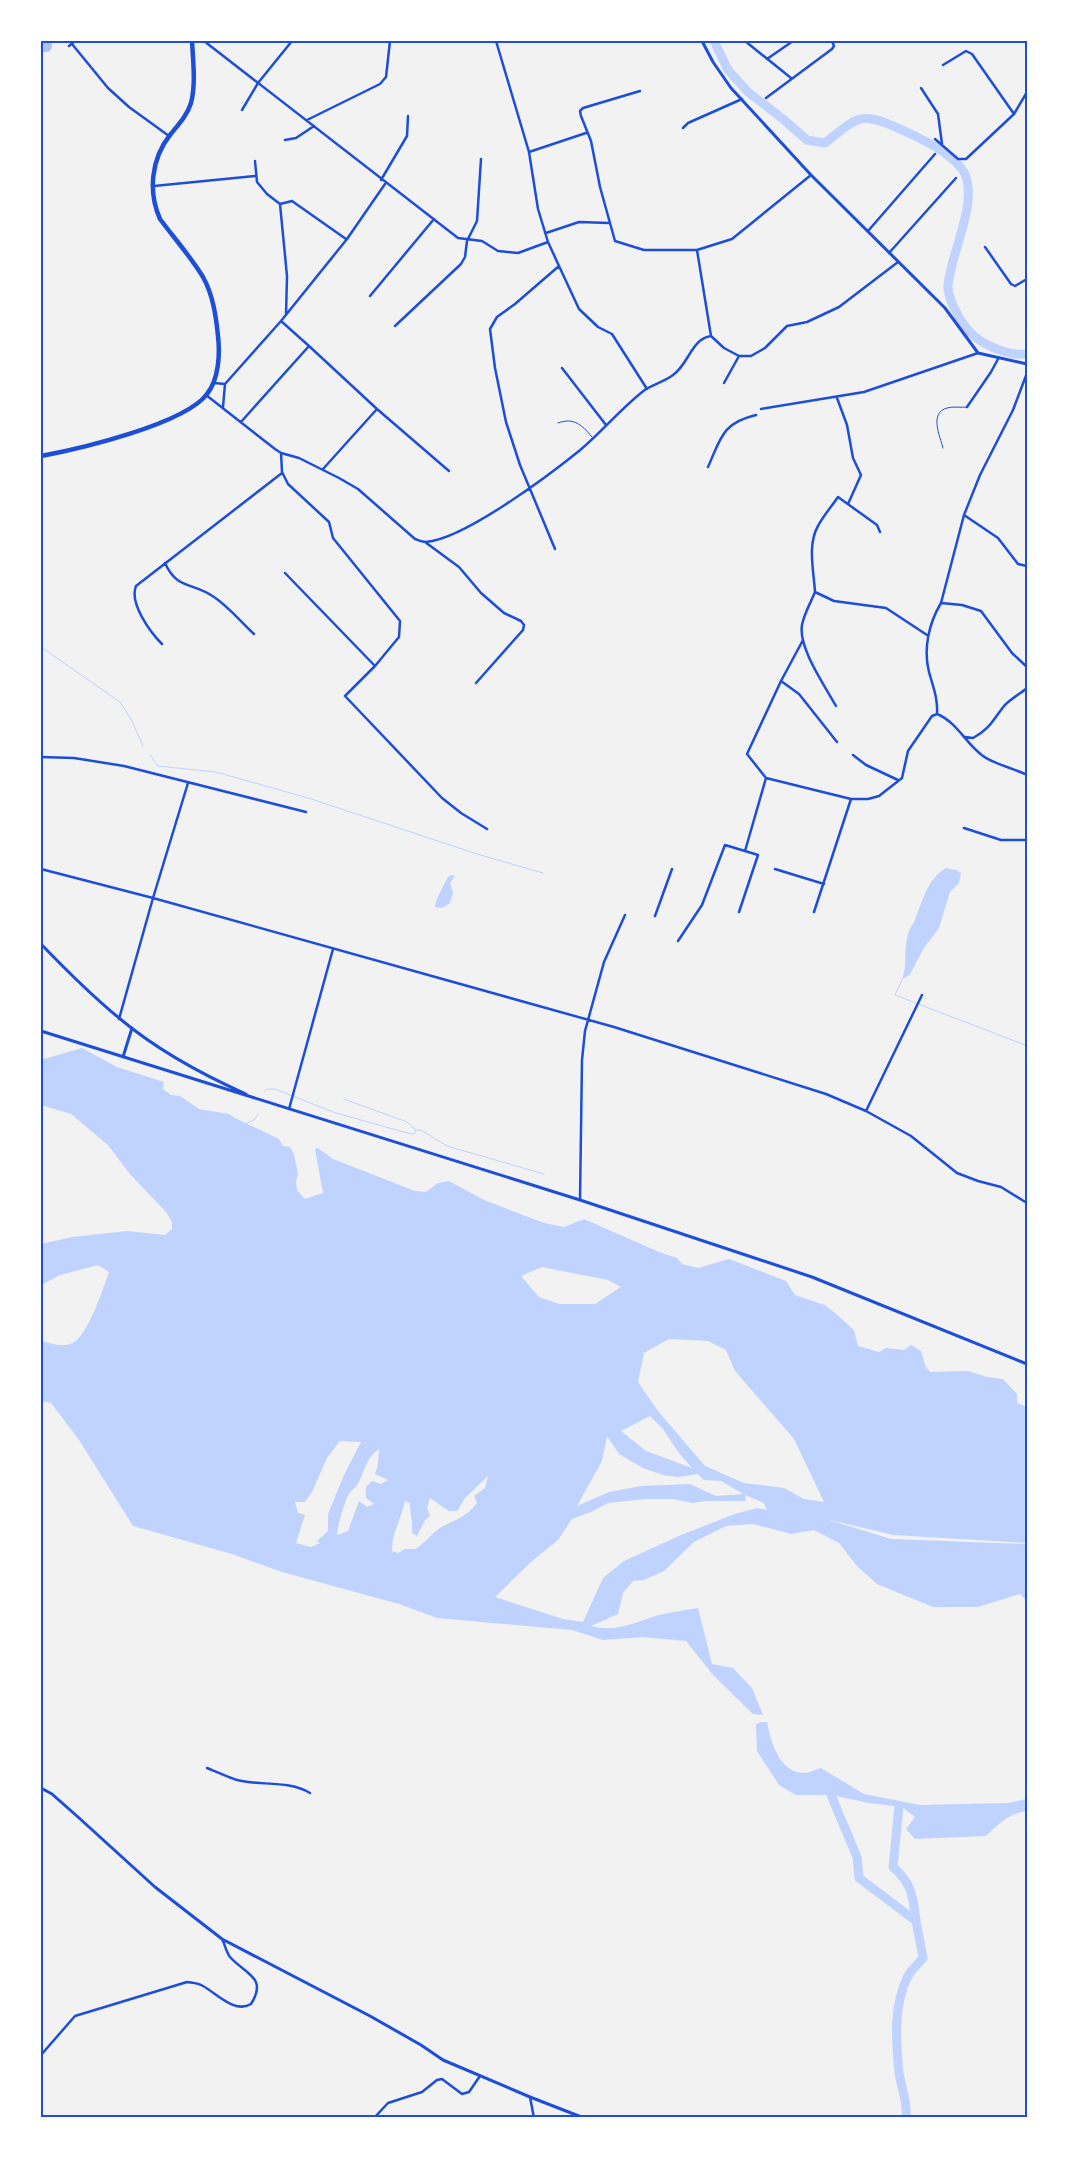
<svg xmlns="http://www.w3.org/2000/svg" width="1068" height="2159" font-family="'Titillium Web',sans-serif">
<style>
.water{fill:#bfd3fe;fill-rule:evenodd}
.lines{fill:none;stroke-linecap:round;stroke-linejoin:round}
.stream{stroke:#bfd3fe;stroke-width:1}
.river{stroke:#bfd3fe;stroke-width:9}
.taxiway{stroke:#b2c1ea;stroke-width:12}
.service{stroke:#1d4ed8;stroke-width:1}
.minor{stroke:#1d4ed8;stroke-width:2.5}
.tertiary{stroke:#1d4ed8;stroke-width:3}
.trunk{stroke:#1d4ed8;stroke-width:4.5}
.neatline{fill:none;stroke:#1d4ed8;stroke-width:2}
</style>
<rect width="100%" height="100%" fill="#f2f2f2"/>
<path class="water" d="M 946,868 L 956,870 L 961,873 L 959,883 L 950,892 L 939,928 L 924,948 L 910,974 L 902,980 C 908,964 903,951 908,934 C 909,929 913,925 915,920 C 922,902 928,878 946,868 Z
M 451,875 L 455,876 L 450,883 L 453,893 L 450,903 L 442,908 L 435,907 C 435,900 444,885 448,877 Z
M 82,1048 L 117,1067 L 164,1082 L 163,1089 L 171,1095 L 180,1096 L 199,1109 L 229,1114 L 235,1118 L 279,1139 L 283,1146 L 290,1147 L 294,1154 L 298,1174 L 296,1181 L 297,1190 L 305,1199 L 323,1193 L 315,1149 L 318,1148 L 333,1159 L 415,1191 L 426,1192 L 438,1183 L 449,1181 L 484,1200 L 544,1223 L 564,1227 L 584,1219 L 659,1252 L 677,1258 L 682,1264 L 698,1268 L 729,1259 L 786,1281 L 795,1295 L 825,1305 L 835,1313 L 854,1330 L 858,1346 L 879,1352 L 886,1348 L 904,1350 L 911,1345 L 921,1351 L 925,1365 L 930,1372 L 968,1371 L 987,1377 L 1003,1379 L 1017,1394 L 1017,1403 L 1027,1407 L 1027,1543 L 893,1535 L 826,1519 L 891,1539 L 1027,1544 L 1027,1601 L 1020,1594 L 978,1607 L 933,1607 L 877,1584 L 857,1566 L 839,1543 L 814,1530 L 791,1534 L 753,1524 L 726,1526 L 694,1542 L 664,1571 L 644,1580 L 633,1581 L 623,1593 L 618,1614 L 591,1626 C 615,1633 636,1622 659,1615 C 672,1612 685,1610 698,1608 L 712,1664 L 733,1668 L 752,1688 L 763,1715 L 753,1714 L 713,1675 L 686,1641 L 643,1637 L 603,1640 L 572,1630 L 437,1618 L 399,1604 L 282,1572 L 232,1554 L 133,1526 L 79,1440 L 51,1403 L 41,1401 L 41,1341 C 51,1343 62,1348 73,1343 C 88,1335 103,1289 109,1272 L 98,1265 L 60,1275 L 41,1285 L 41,1244 L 72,1237 L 127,1231 L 165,1235 L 172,1229 L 172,1222 L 166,1212 L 129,1173 L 108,1145 L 71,1114 L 41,1105 L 41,1057 L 44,1059 ZM 542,1267 L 608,1280 L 621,1287 L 595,1304 L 559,1304 L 539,1297 L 521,1276 ZM 669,1339 L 708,1341 L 726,1350 L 735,1371 L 794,1439 L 824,1502 L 804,1499 L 784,1488 L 744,1483 L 705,1466 L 658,1411 L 638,1382 L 644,1353 ZM 650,1416 L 663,1429 L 679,1453 L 692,1468 L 646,1451 L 621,1431 ZM 607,1436 L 619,1454 L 643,1468 L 663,1475 L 678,1477 L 698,1474 L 704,1480 L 721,1481 L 743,1494 L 716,1496 L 690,1484 L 641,1486 L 609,1492 L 577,1506 L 602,1461 ZM 340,1441 L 361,1442 L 344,1475 L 328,1514 L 328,1531 L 317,1541 L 320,1543 L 311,1547 L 296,1543 L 305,1515 L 298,1513 L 295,1502 L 305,1502 L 312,1492 L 327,1458 ZM 379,1449 C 378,1458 379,1465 375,1474 L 388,1480 L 381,1484 L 372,1481 L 366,1487 L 366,1498 L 374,1504 L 367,1507 L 359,1501 L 348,1531 L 337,1535 C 337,1529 345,1499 349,1494 C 352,1489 357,1487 359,1482 C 365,1469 367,1457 379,1449 ZM 488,1476 L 485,1488 L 474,1496 L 477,1503 C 464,1519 456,1519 440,1528 C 431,1534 424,1544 415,1549 L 405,1549 L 398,1553 L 392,1551 C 391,1534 402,1518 405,1501 L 410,1503 C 410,1514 413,1522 412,1533 L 417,1536 L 425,1520 L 430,1516 L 427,1508 L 430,1498 L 449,1511 L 457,1511 L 465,1498 ZM 745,1495 L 764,1503 L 767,1510 L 757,1508 L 735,1514 L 681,1535 L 624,1561 L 603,1578 L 583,1622 L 563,1619 L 495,1597 L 532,1561 L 558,1540 L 572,1519 L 591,1512 L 608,1503 L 646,1499 L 673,1499 L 692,1503 L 706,1501 L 746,1501 Z
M 761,1722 L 767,1722 C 771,1742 779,1773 805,1773 C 810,1773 816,1769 821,1768 L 864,1794 L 920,1805 L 1008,1803 L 1027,1799 L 1027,1811 C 1009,1813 998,1824 986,1836 L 915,1839 L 906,1829 L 915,1817 L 902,1807 L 869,1803 L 831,1795 L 796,1795 L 779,1785 L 757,1751 L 756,1724 Z"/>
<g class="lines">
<path class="stream" d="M 41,647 L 120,702 L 132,721 L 143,746
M 150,755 L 158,766 L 216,772 L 308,798 L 477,854 L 543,873
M 902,980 L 895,995 L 1025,1045
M 264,1092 L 267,1089 L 275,1089 L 336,1113 L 411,1134 L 414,1134 L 416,1130 L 407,1122 L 344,1099
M 246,1124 L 255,1119 L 258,1114
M 416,1130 L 421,1130 L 447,1146 L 544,1174"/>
<path class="river" d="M 714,41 L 728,70 L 748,92 L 783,119 L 807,140 L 825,143 C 858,117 860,110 902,130 C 922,139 948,151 962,169 C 982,197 949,256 948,287 C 948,299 955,309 960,319 C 966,329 973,337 984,343 C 997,350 1012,356 1027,354
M 831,1795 L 857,1857 L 859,1878 L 916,1921 L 923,1958 C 918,1964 911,1970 908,1976 C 893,2004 896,2042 899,2072 C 901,2088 908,2102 906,2118
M 899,1806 L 893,1867 C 912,1883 913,1897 916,1921"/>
<path class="taxiway" d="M 41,46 L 46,46"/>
<path class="service" d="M 558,423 C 574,417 582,425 592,437
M 943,448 C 940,436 929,413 947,408 C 953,406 961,408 967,407"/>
<path class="minor" d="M 204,41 L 458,238 L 482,241 L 498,251 L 518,253 L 548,242
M 496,41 L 529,152 L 538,209 L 548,242 L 559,266 L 579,309 L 598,327 L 612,334 L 647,389
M 745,41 L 791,78
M 72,44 L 108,88 L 129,107 L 169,136
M 69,46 L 75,41
M 767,59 L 793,41
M 943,65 L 966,51 L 972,54 L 1014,114
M 921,88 L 938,114 L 942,144
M 640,91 L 583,108 L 580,111 L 581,116 L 591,141 L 600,187 L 615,241 L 644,250 L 697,250 L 732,239 L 811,175
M 766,98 L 832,49 L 834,46 L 832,41
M 242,110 L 258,83 L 292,41
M 307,120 L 380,84 L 386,77 L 390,41
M 683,128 L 688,123 L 742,99
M 935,139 L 958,159 L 966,159 L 1014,114 L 1027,92
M 285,140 L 296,138 L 314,126
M 529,152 L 586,133
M 255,161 L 257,182 L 267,194 L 280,204 L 287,276 L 286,315
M 381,180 L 407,136 L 408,116
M 154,186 L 255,176
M 280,204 L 292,201 L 346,239
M 868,231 L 935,154
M 546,233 L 579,222 L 609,223
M 985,247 L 1011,284 L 1015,286 L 1027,279
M 697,250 L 711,336
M 889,253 L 956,178
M 370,296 L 434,219
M 281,321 L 309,346
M 395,326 L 461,264 L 465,257 L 467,241 L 477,221 L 481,159
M 711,336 L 724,348 L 739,356 L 751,356 L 765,348 L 787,326 L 807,322 L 839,307 L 898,262
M 562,368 L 606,425
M 214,383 L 225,384 L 281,321 L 347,239 L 385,184
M 724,383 L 739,356
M 206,395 L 275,449 L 281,453 L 299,458 L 339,478 L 358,489 L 415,539 C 418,540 422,542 426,542 C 464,539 548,476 579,451 C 602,432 622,407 646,389 C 655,384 665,381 673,375 C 689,364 691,339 711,336
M 837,398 L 847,425 L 853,458 L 861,475 L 848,504
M 223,407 L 225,384
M 967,407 L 991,372 L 998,359
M 761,409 L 864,392 L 978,353
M 241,422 L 309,346 L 377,409 L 449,471
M 281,453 L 282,472 L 288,484 L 329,522 L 333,538 L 400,621 L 399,637 L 375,666 L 345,696 L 442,798 L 461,813 L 487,829
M 708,467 C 721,438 722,423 756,415
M 323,469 L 377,409
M 964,515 L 998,538 L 1018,564 L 1027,566
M 880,532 L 877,525 L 838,497 C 832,506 823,516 818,526 C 807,545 814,572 815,592 L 834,601 L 886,608 L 927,635
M 425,542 L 459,567 L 481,593 L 504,613 L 521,621 L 524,625 L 523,630 L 476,683
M 555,549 L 520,465 L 506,422 L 495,368 L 490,329 L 497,317 L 515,304 L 559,266
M 165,563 C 177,590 193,582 214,597 C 229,607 241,622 254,634
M 285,573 L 375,666
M 815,592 C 811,602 804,614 802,625 C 798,648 825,686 836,706
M 941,603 L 962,605 L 981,611 L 1012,653 L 1027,667
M 803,640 L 781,681 L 799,694 L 837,742
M 162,644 C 150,632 129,603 136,586 L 282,473
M 781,681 L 747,754 L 766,778 L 851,799 L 868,799 L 879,796 L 902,778 L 908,751 L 932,716 L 937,714
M 937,714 C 938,698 933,687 929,672 C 923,649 929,623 941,603 L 964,515 L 980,475 L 1013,410 L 1027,373
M 937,714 C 957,722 966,744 983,756 C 996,765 1013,768 1027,775
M 965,737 L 973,738 C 990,729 993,720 1004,706 C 1010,699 1020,694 1027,688
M 853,755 L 866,765 L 898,780
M 41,757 L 74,758 L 124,766 L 306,812
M 964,828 L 1001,840 L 1027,840
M 41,869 L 153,898 L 614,1027 L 826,1094 L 866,1111 L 911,1136 L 957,1173 L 978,1181 L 1001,1187 L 1027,1203
M 775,869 L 824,884
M 739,912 L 758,855 L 745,851 L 766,778
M 814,912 L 851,799
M 655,916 L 672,869
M 678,941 L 702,905 L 725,845 L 745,851
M 119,1019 L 153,898 L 188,783
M 289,1109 L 333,949
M 866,1111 L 922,995
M 580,1200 L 582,1060 L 585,1031 L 604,962 L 625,915
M 207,1768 C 217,1772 227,1777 237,1780 C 260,1786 289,1780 310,1793
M 41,2055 L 75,2016 L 187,1982 C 193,1983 198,1983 203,1986 C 216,1993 235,2014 251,2004 C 268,1977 245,1974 230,1957 C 226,1952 225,1944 222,1939
M 530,2097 L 534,2118
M 374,2118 L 388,2103 L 422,2092 L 437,2080 L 442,2079 L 462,2094 L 469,2092 L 480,2076"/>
<path class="tertiary" d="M 702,41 L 713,62 L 731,88 L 811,175 L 945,308 L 978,353 L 1027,364
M 41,944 C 66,970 91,995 119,1018 C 157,1050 201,1074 246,1094
M 41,1031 L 580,1200 L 812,1277 L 1027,1364
M 123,1057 L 132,1028
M 41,1788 L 52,1794 L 78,1817 L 155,1887 L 222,1939 L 370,2016 L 421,2045 L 443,2060 L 530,2097 L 584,2118"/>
<path class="trunk" d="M 41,456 C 79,449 185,424 207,394 C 219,379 220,354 218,336 C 216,316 213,295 203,277 C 191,257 174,238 160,219 C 148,192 151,159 170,135 C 178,125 187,116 191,103 C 196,84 193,60 192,41"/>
</g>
<rect width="1068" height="2159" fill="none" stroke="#ffffff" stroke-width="85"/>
<rect x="42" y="42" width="984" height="2074" class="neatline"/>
</svg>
